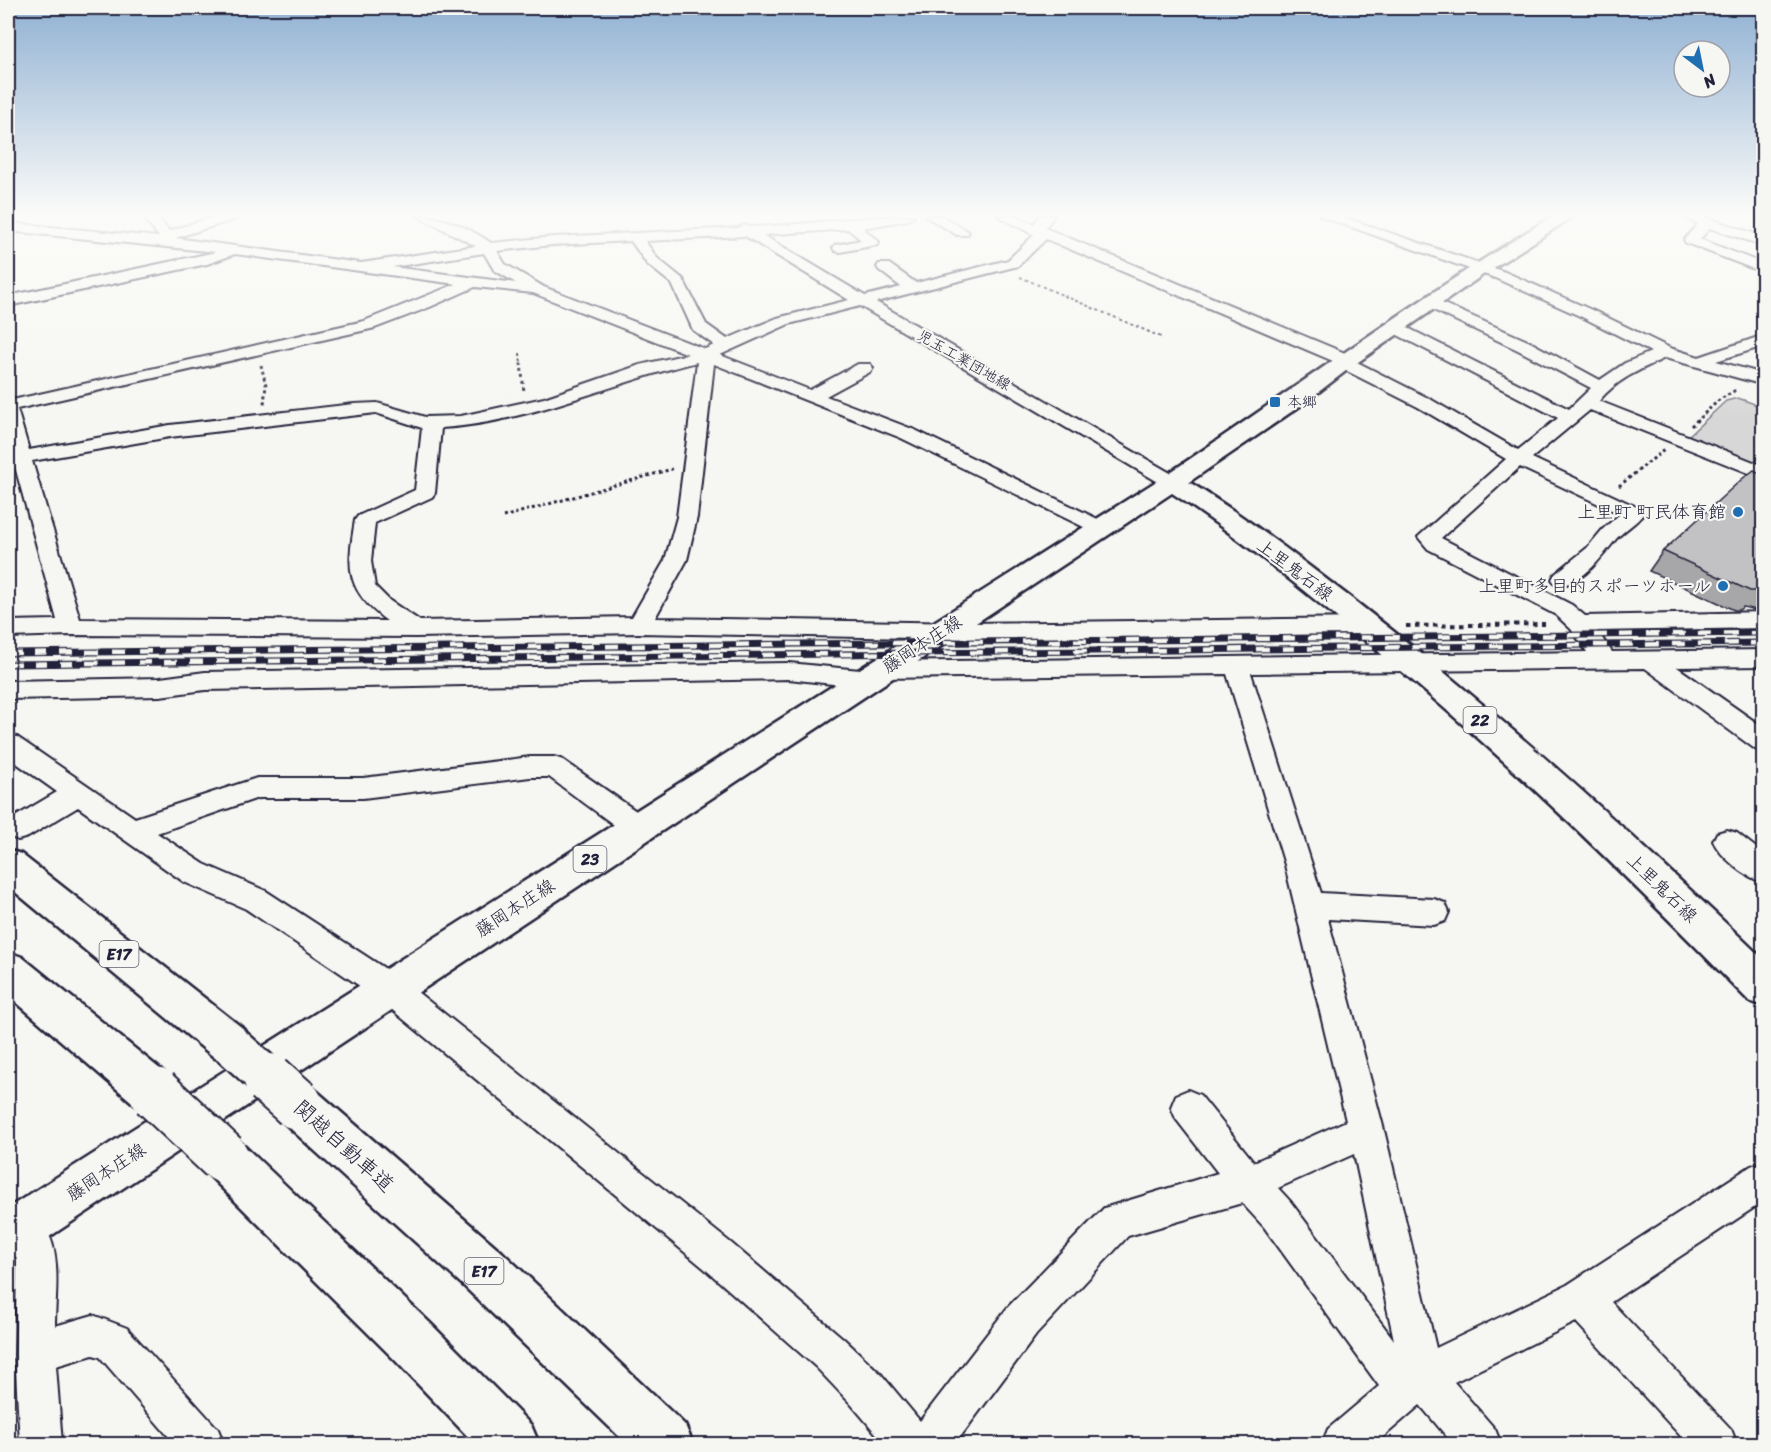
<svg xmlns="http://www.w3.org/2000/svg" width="1771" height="1452" font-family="Sriracha,'Klee One',sans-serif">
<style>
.green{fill:#d7d7d7;stroke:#7c7c89;stroke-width:1.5}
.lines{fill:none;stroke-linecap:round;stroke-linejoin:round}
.minor-casing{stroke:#22223b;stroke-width:4}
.major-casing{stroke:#22223b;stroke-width:5}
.highway-casing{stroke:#22223b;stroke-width:5}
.path-far2{stroke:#22223b;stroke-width:2;stroke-dasharray:3 3;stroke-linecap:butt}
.path-far1{stroke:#22223b;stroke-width:3;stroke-dasharray:3 3;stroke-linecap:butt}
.path{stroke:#22223b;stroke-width:4;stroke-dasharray:4.5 4.5;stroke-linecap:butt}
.minor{fill:#f6f6f2;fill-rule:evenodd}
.major{fill:#f6f6f2;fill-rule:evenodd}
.highway{fill:#f6f6f2;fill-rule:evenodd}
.rail-casing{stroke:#22223b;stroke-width:7}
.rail{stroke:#f6f6f2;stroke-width:4.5;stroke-dasharray:13;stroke-linecap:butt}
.highway-bridge-far1-casing{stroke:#22223b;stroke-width:44;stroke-linecap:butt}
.highway-bridge-casing{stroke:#22223b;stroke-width:54;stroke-linecap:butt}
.highway-bridge-far1{stroke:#f6f6f2;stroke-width:39}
.highway-bridge{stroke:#f6f6f2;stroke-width:50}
.wall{fill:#a7a7a9;stroke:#22223b;stroke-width:1.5}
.building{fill:#c2c2c4;stroke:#22223b;stroke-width:1.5}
.poi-dot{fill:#1f6fb2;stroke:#f6f6f2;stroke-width:2}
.labels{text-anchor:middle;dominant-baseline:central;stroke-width:4.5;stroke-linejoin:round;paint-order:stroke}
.far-street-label{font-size:15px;fill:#22223b;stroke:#f6f6f2}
.far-poi-label{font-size:15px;fill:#22223b;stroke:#f6f6f2;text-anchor:start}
.shield{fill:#f6f6f2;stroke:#626272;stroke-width:1.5}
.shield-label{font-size:16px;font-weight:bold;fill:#22223b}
.poi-label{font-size:18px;fill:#22223b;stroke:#f6f6f2;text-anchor:end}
.street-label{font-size:18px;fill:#22223b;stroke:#f6f6f2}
.near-street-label{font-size:21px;fill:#22223b;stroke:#f6f6f2}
</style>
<rect width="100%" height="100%" fill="#f6f6f2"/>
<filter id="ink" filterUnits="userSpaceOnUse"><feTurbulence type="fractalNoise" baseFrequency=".0167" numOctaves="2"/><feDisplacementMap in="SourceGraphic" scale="12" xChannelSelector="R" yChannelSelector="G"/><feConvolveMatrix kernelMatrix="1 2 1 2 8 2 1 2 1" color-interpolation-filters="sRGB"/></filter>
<g filter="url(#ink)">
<path class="green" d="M 1738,398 L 1763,407 L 1763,468 L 1686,438 L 1726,401 Z"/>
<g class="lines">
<defs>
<path id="minor" d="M 142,216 L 156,216 L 169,231 L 216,216 L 237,216 L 236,219 L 175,238 L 361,263 L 476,246 L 417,216 C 442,216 470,228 491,243 L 553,237 L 738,228 L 744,225 L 751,227 C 805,225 860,216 914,216 L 908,220 L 863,228 L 879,242 L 877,245 L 840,252 L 835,251 L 833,248 L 835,245 L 861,240 L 848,229 L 763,235 L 865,296 L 901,287 L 879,270 L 877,267 L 879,264 L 889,264 L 916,283 L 1008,260 L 1034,235 L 998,216 L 1016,216 L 1034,224 L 1040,216 L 1054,216 L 1045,228 L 1345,353 L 1349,358 L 1430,399 L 1518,450 L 1558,418 L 1388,330 L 1386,327 L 1388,324 L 1400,324 L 1569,409 L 1591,388 L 1518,350 L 1425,306 L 1422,303 L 1425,300 L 1435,300 L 1530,342 L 1600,380 L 1625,363 L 1651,352 L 1582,317 L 1495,278 L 1320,216 L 1340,216 L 1505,272 L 1594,311 L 1670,348 L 1699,357 L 1764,335 L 1764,346 L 1716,361 L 1764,374 L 1764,385 L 1665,358 C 1641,369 1616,380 1599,401 L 1764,466 L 1764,479 L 1590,410 L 1532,458 L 1641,509 L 1644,513 C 1637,523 1625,529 1616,539 C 1603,555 1579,590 1555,584 L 1552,579 L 1555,574 L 1587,548 L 1603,529 L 1620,514 L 1520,467 L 1441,538 L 1572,605 L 1585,616 L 1764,612 L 1764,628 L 1597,631 L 1612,652 L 1764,650 L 1764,666 L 1677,667 L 1764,728 L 1764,751 L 1755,749 L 1645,668 L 1251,673 L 1321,893 L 1434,899 L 1445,903 L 1449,912 L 1445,921 L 1434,925 L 1328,919 L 1384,1130 L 1436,1348 L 1567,1285 L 1751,1166 L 1764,1161 L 1764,1201 L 1611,1302 L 1731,1429 L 1737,1444 L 1688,1444 L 1576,1322 L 1454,1382 L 1495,1429 L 1501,1444 L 1453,1444 L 1420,1405 L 1375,1444 L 1322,1444 L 1328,1429 L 1379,1386 L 1264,1227 L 1242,1203 L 1128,1236 L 1036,1335 L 955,1444 L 885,1444 L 851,1404 L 816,1367 L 705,1269 L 379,999 L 246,909 L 184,882 L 78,807 L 28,837 L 18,840 L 8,836 L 8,821 L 57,792 L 8,757 L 8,734 L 17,737 L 135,818 L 257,778 L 363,778 L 530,757 L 554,757 L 563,760 L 649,820 L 653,828 L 649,836 L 639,839 L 629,836 L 549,777 L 530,777 L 363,798 L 258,798 L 157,833 L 204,864 L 266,891 L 401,979 L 731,1243 L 844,1339 L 881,1374 L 920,1421 L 1008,1307 L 1104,1208 L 1218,1173 L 1176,1119 L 1171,1107 L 1176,1095 L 1188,1090 L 1200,1095 L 1254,1162 L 1346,1121 L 1285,865 L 1227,674 L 878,678 L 876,685 L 867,688 L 789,679 L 205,690 L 160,696 L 8,699 L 8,681 L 160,678 L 205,672 L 789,663 L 870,671 L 872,664 L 881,662 L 1587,652 L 1571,629 L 1556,615 L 1428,549 L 1418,537 L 1506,459 L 1418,407 L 1337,366 L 1333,361 L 1046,239 L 1018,266 L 876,302 L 1179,478 L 1182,482 L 1179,486 L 1165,486 L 860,306 L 789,324 L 720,355 L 810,390 L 858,364 L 870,364 L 873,368 L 870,372 L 826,396 L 915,430 L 1108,524 L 1111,528 L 1108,532 L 1101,534 L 1094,532 L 901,438 L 714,364 L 697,517 L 687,560 L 655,618 L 969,623 L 1370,618 L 1378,621 L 1382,626 L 1378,631 L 1370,634 L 969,639 L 639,633 L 416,637 L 71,635 L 8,637 L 8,621 L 57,620 L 8,441 L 8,401 L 364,321 L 456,284 L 235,254 L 207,264 L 8,306 L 8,296 L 216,252 L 8,231 L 8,223 L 159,237 ZM 745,236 L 849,300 L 777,318 L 727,339 L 706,324 L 683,279 L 657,258 L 645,241 ZM 631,241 L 647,264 L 672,284 L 693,330 L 714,345 L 705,349 L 544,287 L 505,264 L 497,251 L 553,245 ZM 484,253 L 494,270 L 516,283 L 392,267 ZM 475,287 L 533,293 L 688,354 L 640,365 L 544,398 L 461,416 L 425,417 L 377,403 L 354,404 L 170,425 L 29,450 L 17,409 L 375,328 L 430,307 ZM 697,362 L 677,517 L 665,560 L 632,617 L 420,621 L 390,601 L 375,586 L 371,561 L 375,523 L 432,497 L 435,493 L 441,428 C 529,423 612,382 697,362 ZM 376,413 L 422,428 L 415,490 L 358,516 L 355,520 C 347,568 345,590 387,621 L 80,619 L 32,461 L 170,437 ZM 1354,1154 L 1394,1340 L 1290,1201 L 1278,1188 Z
M 925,216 L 942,216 L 969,232 L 967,235 L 957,235 Z
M 1682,216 L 1702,216 L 1764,237 L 1764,246 L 1710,228 L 1700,239 L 1764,264 L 1764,273 L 1686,243 L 1684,240 L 1698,224 Z
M 1727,830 L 1737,833 L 1764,854 L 1764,883 C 1746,877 1721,858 1713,841 L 1717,833 Z
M 8,1202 C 21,1208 38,1217 46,1229 C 62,1255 55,1297 55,1326 L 93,1315 L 127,1328 L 218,1429 L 224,1444 L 175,1444 L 100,1357 L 93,1355 L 56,1366 L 62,1444 L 20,1444 L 15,1355 L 17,1261 L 15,1251 L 8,1245 Z"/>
<path id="major" d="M 1553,216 L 1574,216 L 1487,272 L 1351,367 L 1303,404 L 1189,482 C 1246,517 1299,558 1351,598 C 1496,710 1632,833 1764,960 L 1764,1006 L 1749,1001 C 1617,866 1482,734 1335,616 C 1282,573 1229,530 1172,493 L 25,1253 L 8,1260 L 8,1208 L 1163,477 C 1293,390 1419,297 1553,216 Z"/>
<path id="highway" d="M 8,850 L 21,854 L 245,1030 L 251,1044 L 245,1058 L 230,1064 L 215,1058 L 8,886 Z
M 8,952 L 22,957 L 171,1078 L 177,1093 L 171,1108 L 155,1115 L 139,1108 L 8,995 Z
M 297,1082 L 313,1088 L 502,1252 L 685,1425 L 693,1444 L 627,1444 L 466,1288 L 281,1120 L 275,1104 L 281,1088 Z
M 223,1134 L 239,1141 L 430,1323 L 531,1425 L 539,1444 L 475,1444 L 394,1359 L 207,1173 L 200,1157 L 207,1141 Z"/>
</defs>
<use href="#minor" class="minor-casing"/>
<use href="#major" class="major-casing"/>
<use href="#highway" class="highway-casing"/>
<path class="path-far2" d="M 1020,277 L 1161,337
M 520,353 L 521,365"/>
<path class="path-far1" d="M 521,363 L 524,392
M 261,365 L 266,385 L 264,404
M 1691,426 L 1719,400 L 1734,391 L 1732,388
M 1619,486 L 1664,450
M 503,517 L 672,469"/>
<path class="path" d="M 1406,626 L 1545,624"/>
<use href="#minor" class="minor"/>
<use href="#major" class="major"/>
<use href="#highway" class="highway"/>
<defs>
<path id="rail" d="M 8,653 L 1764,633
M 8,664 L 1764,643"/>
</defs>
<use href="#rail" class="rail-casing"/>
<use href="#rail" class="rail"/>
<defs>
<path id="highway-bridge-far1" d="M 230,1044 L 271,1081"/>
<path id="highway-bridge" d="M 269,1079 L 297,1104
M 155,1093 L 223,1157"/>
</defs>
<use href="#highway-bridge-far1" class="highway-bridge-far1-casing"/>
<use href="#highway-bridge" class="highway-bridge-casing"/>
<use href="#highway-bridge-far1" class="highway-bridge-far1"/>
<use href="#highway-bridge" class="highway-bridge"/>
</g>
<path class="wall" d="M 1764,469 L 1764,602 L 1756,610 L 1743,607 L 1739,610 L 1734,610 L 1649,571 L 1663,551 Z"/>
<path class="building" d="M 1764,469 L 1764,588 L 1759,587 L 1755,591 L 1750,591 L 1663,551 L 1742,479 L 1754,470 L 1759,473 Z"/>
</g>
<linearGradient id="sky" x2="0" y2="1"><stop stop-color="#90b1d3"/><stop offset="0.51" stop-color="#fbfbf9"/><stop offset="1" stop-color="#fbfbf9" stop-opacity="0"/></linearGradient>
<rect width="1771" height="420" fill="url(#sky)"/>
<g class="poi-dot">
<rect x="1269" y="396" width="12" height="12" rx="3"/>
<circle cx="1738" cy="512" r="6"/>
<circle cx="1723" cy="586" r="6"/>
</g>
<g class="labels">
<g class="far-street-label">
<text transform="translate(964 360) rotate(30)">児玉工業団地線</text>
</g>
<g class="far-poi-label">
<text x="1287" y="402">本郷</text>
</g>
<g class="shield">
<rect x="1463.5" y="707" width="33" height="26" rx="4.5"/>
<rect x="573.5" y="846" width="33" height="26" rx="4.5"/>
<rect x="99.5" y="941" width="39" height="26" rx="4.5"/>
<rect x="464.5" y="1258" width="39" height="26" rx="4.5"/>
</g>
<g class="shield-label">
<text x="1480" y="720">22</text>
<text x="590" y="859">23</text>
<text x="119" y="954">E17</text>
<text x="484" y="1271">E17</text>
</g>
<g class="poi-label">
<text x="1726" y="512">上里町 町民体育館</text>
<text x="1711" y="586">上里町多目的スポーツホール</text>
</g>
<g class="street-label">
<text transform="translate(1295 570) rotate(37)">上里鬼石線</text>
<text transform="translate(922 644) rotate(-33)">藤岡本庄線</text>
<text transform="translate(1662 888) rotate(44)">上里鬼石線</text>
<text transform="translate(515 908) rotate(-33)">藤岡本庄線</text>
<text transform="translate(106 1172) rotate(-33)">藤岡本庄線</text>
</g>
<g class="near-street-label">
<text transform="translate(344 1146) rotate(42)">関越自動車道</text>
</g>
</g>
<rect width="1771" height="1452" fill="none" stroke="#f6f6f2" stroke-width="30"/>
<rect x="15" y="15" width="1741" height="1422" fill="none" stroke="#22223b" stroke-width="2" filter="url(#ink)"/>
<g transform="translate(1702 69) rotate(148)"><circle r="28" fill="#f6f6f2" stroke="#a1a1a9" stroke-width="1.5"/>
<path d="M0-4.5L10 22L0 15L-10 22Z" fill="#1f6fb2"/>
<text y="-9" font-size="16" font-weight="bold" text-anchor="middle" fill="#22223b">N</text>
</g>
</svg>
